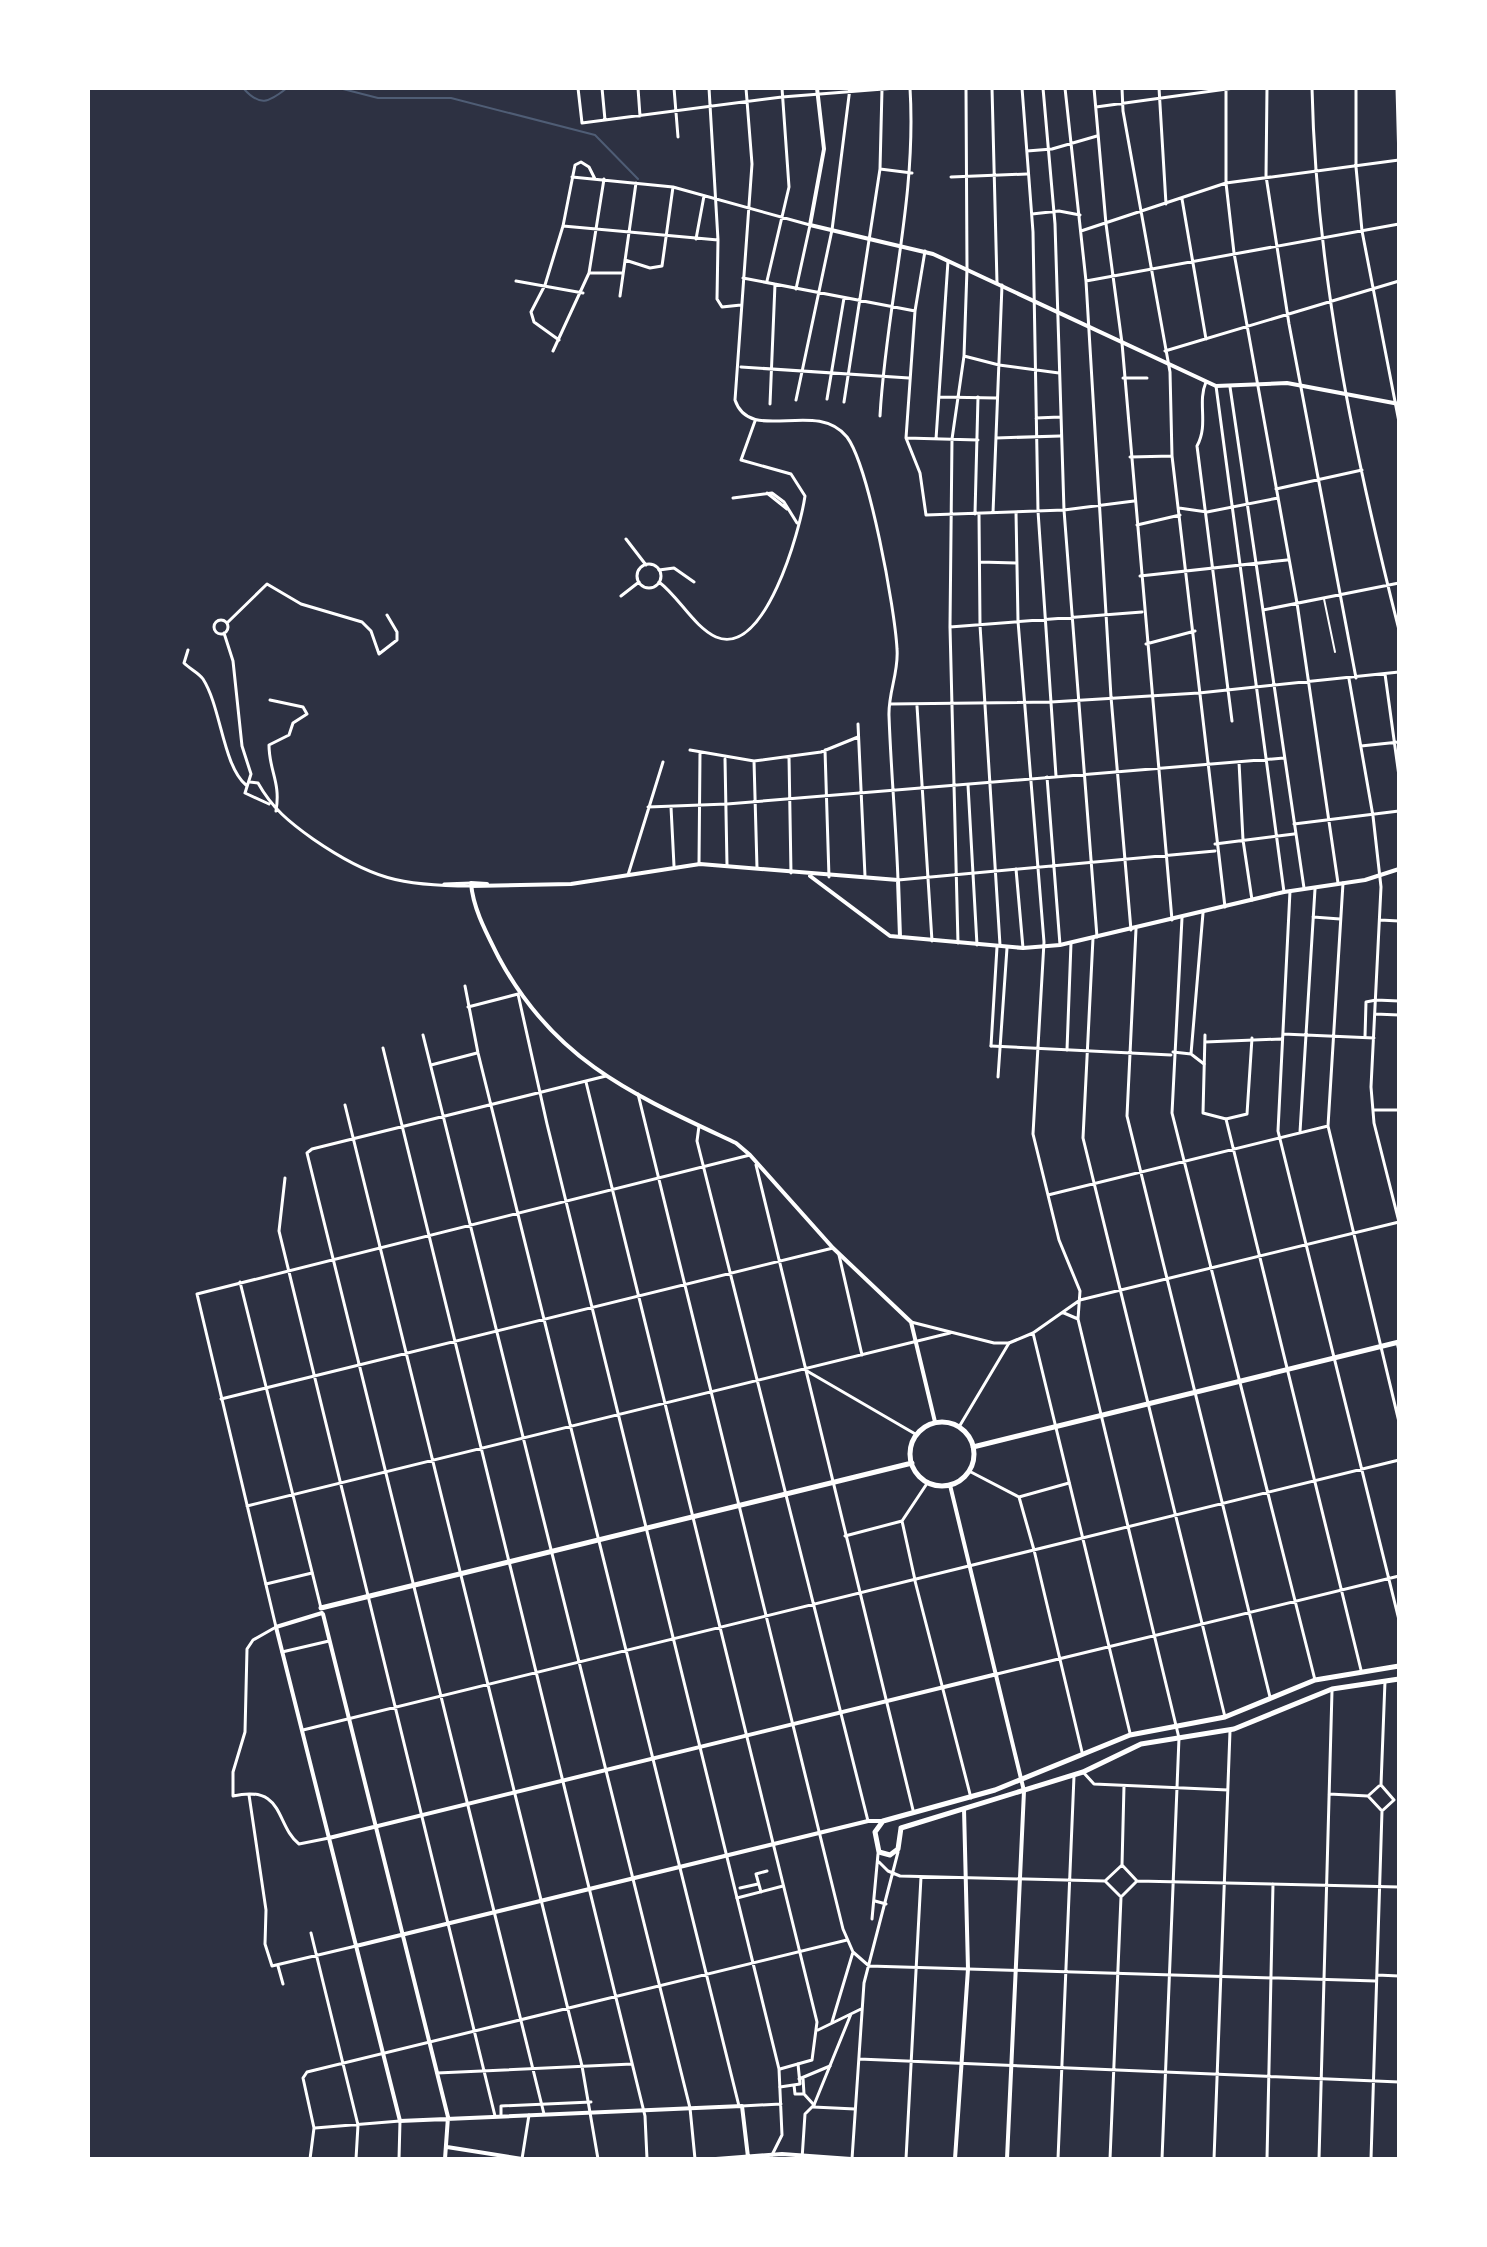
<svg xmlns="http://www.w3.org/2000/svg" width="1487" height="2247" font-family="'DM Sans',sans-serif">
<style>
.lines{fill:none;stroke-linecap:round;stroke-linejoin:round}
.stream{stroke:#4f5d75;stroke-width:2}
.service{stroke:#fff;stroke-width:2}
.pedestrian{stroke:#fff;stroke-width:3}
.minor{stroke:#fff;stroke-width:3}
.tertiary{stroke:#fff;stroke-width:4}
.secondary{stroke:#fff;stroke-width:5}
</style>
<rect width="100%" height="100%" fill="#2d3142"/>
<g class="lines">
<path class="stream" d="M 243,88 C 260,107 268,103 287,88
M 339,88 L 378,98 L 451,98 L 595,135 L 638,179"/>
<path class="service" d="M 1324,599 L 1335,652"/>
<path class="pedestrian" d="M 659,570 L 674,568 L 694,582
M 968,785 L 977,945
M 1016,869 L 1023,948
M 1365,1037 L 1366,1002 L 1376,1000
M 991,1046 L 997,947
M 1067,1050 L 1071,943
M 1173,1052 L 1191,1054 L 1204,1064
M 1191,1054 L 1203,913
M 431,1065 L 477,1053
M 998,1077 L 1007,948
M 1226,1119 L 1247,1114 L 1252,1038
M 1397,1342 L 1399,1351
M 807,1371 L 917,1435
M 959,1427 L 1009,1343
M 969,1471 L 1019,1497 L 1069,1483
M 1019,1497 L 1034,1550
M 902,1521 L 915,1580
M 845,1536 L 902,1521 L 928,1482
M 266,1584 L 312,1573
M 282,1652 L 329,1641
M 740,1888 L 758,1884
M 761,1892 L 756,1874 L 767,1871
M 737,1898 L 783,1886
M 875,1901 L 886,1904
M 803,2078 L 804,2094 L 814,2105
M 799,2079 L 830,2066
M 794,2085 L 795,2094 L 804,2094
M 780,2087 L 800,2084 L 798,2064
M 501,2116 L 501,2106 L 591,2102"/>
<path class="minor" d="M 578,88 L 582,123 L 782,97 L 896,88
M 602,88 L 605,120
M 638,88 L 640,116
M 674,88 L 678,137
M 709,88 L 718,240 L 717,299 L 722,307 L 741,305
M 746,88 L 752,164 L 735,400 C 750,445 816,398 847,437 C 869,467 895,609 897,649 C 899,672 888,693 889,716 C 891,771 896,825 898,880 L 1215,851
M 992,88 L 997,283
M 1022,88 L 1033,232 L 1038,511 L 1056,776
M 1043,88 L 1055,224 L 1064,510 L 1097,937
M 1065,88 L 1086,281 L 1111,697 L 1131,930
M 1094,88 L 1106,224 L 1122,343 L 1172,920
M 1122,88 L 1123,111 L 1170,372 L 1172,456 L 1225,907
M 1159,88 L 1166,204
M 1226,88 L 1226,183 L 1234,253 L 1297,603 L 1338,883
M 1267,88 L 1266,176 L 1289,324 L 1356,678
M 1312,88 C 1316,271 1354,453 1399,630
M 1356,88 L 1356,167 L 1362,231 L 1399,422
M 1397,88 L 1399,162
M 1096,107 L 1234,88
M 1027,151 L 1052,149 L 1097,136
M 880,169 L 912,173
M 572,177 L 673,187 L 810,225 L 796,289
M 951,177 L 1027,174
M 1182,199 L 1206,339
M 1032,214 L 1059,211 L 1080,215
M 563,226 L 718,240
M 1081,231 L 1226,183 L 1399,160
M 696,239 L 704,196
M 925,251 L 915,311 L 906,438 L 920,473 L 926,515 L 1064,510 L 1134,501
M 625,260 L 650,268 L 662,266 L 673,187
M 589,273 L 623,273
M 743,278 L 915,311
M 516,281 L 583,293
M 767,281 L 789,187 L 782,88
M 1086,281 L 1399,224
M 620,296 L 636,183
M 559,340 L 534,322 L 531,312 L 545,285 L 563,226 L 575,165 L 581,162 L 589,167 L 595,179
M 553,351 L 589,273 L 604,179
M 1165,351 L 1399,281
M 964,356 L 999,365 L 1059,373
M 741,367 L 909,378
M 1123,378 L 1147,378
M 1206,382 C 1197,403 1209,424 1197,446 L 1232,721
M 1216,386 L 1284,892
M 1230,387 L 1304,888
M 940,397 L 996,398
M 827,399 L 844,298
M 796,400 L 832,230 L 850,88
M 844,402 L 880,169 L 882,89
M 770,404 L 775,284
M 880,416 C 886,305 917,200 910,88
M 1036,418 L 1060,417
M 906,438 L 978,440
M 996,438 L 1060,436
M 936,439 L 948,261
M 1130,457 L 1172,456
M 1276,489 L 1362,470
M 767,493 L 787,509
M 733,498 L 772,493 L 784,502 L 797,523
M 1179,508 L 1207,512 L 1278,498
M 1016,512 L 1018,621 L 1044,942 L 1033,1134 L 1059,1240 L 1080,1291 L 1078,1319 L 1179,1738 L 1162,2159
M 993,513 L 1002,285
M 975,514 L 978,397
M 979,514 L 980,625 L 1000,945
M 1137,525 L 1180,515
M 626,539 L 646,565
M 980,562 L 1016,563
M637 576a12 12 0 1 1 24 0a12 12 0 1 1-24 0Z
M 1140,576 L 1287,560
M 659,582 C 679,597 694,627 716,637 C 765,658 800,530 805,496 L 791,474 L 741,460 L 755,421
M 621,596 L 639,582
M 1263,610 L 1399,583
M214 627a7 7 0 1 1 14 0a7 7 0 1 1-14 0Z
M 227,623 L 267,584 L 301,604 L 362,622 L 371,631 L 379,654 L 397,640 L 397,632 L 387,615
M 950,627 L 1142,612
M 224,633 L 233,661 L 242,746 L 251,774 L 245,793 L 269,804
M 1146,644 L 1195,631
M 188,650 L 184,663 C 190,669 199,673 203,679 C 221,707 223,766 246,785
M 1385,674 L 1399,776
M 270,700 L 303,707 L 307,714 L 293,723 L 289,735 L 269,745 C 269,771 281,782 276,811
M 890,704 L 1051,702 L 1199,693 L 1399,672
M 917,706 L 932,941
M 858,724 L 865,876
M 1361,746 L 1399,742
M 690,750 L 754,761 L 821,752 L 858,737
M 825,750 L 829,877
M 789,757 L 791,873
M 725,759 L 727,865
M 754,761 L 757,868
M 1239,762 L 1243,840 L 1252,900
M 1047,777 L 1060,945
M 250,782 L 258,783 C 272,808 289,822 313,839 C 371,879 401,886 471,886
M 648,807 L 727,804 L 1284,758
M 671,807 L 674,866
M 1294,824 L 1399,811
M 1215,844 L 1294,834
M 699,864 L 700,753
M 628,875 L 663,762
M 1343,883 L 1328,1126 L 1399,1422
M 444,884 L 471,883
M 1290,891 L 1278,1131 L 1399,1620
M 1313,917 L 1340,919
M 1182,918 L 1172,1113 L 1315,1680
M 1380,920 L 1399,921
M 1136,929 L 1127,1116 L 1270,1697
M 1093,938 L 1083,1138 L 1225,1717
M 958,943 L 950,627 L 952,439 L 964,356 L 967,269 L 966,88
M 465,986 L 478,1053 L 739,2106
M 1376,1000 L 1399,1001
M 468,1007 L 518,994 L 547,1124 L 779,2069 L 782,2135 L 772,2155
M 1375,1014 L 1399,1015
M 1283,1034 L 1374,1038
M 423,1035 L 690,2108 L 695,2159
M 1205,1035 L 1203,1113 L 1226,1119 L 1361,1670
M 1205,1042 L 1281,1039
M 991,1046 L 1171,1055
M 383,1048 L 645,2116 L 647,2159
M 586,1082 L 817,2022 L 812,2060 L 780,2069
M 638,1094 L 843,1929 L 853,1952 L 869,1966 L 1376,1981
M 345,1105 L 582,2066 L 598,2159
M 1373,1110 L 1399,1110
M 699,1126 L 697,1141 L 868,1821
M 1300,1132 L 1315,889
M 756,1165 L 913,1810
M 285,1178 L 279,1231 L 495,2116
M 1048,1195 L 1328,1126
M 839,1255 L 862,1355
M 240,1282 L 321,1608
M 1064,1313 L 1078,1319
M 911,1322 L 994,1343 L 1009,1343 L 1033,1333 L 1080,1300 L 1399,1222 L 1374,1123 L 1371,1087 L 1381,887 L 1373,816 L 1349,679
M 1033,1333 L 1130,1733
M 221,1399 L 833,1248
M 247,1506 L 950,1333
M 1034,1550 L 1082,1752
M 915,1581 L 971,1798
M 997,1674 L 1399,1576
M 303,1730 L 1399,1460
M 1083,1772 L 1094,1784 L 1228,1790
M 1381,1785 L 1385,1681
M 1381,1785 L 1394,1800 L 1382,1811
M 1379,1786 L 1368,1796 L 1382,1811
M 1329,1794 L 1368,1796
M 249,1795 L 266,1910 L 265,1944 L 272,1966 L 356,1946
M 329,1838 L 299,1844 C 275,1825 285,1784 233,1796 L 233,1772 L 245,1732 L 247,1649 L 253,1640 L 276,1627 L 197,1294 L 750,1155
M 879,1862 L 888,1871 L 900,1876 L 1105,1881
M 1122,1865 L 1137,1881 L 1121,1897 L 1105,1881 Z
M 1122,1865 L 1124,1786
M 1137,1881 L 1399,1887
M 872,1919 L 878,1854
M 311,1933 L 358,2125 L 356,2159
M 278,1966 L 283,1984
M 1377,1975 L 1399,1976
M 832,2022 L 853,1952
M 818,2030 L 861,2009
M 859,2059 L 1399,2082
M 437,2073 L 632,2064
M 742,2106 L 781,2104
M 813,2107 L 855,2109
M 544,2114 L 307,1153 L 312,1149 L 606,1076
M 315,2128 L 400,2121 L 399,2159
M 310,2159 L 314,2128 L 303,2078 L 307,2072 L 847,1940
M 522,2159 L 529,2115
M 802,2159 L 805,2114 L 814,2105 L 851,2014
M 852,2159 L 864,1983 L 898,1852
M 906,2159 L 921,1877
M 1058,2159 L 1074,1776
M 1110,2159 L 1121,1897
M 1214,2159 L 1230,1731
M 1267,2159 L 1273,1884
M 1319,2159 L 1332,1691
M 1371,2159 L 1382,1811"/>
<path class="tertiary" d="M 817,88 L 824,149 L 810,225 L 933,254 L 1216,386 L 1287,383 L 1399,404
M 810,876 L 890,936 L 1023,948 L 1060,945 L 1284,892 L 1365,880 L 1399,869
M 487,884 L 471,883 C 473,909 487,934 499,958 C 555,1062 634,1095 736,1143 L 750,1155 L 833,1248 L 911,1322 L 935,1422
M 471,886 L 571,884 L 700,864 L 898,880 L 900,937
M 950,1485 L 1024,1791 L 1007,2159
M 322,1613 L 276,1627 L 400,2121 L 742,2106 L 748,2157
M 323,1614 L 448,2117 L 445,2159
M 329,1838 L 997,1674
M 356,1946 L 868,1821 L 883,1821
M 447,2147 L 522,2159
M 716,2159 L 782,2154 L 851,2159
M 955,2159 L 968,1969 L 964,1809"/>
<path class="secondary" d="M910 1454a32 32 0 1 1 64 0a32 32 0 1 1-64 0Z
M 973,1447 L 1399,1342
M 321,1608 L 912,1463
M 901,1828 L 898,1849 L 890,1855 L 879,1852 L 875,1832 L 883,1821 L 995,1790 L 1130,1735 L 1225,1717 L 1315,1680 L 1399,1666
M 901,1828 L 1083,1772 L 1141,1744 L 1234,1729 L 1332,1689 L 1399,1679"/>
</g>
<rect width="1487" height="2247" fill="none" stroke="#ffffff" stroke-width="180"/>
</svg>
